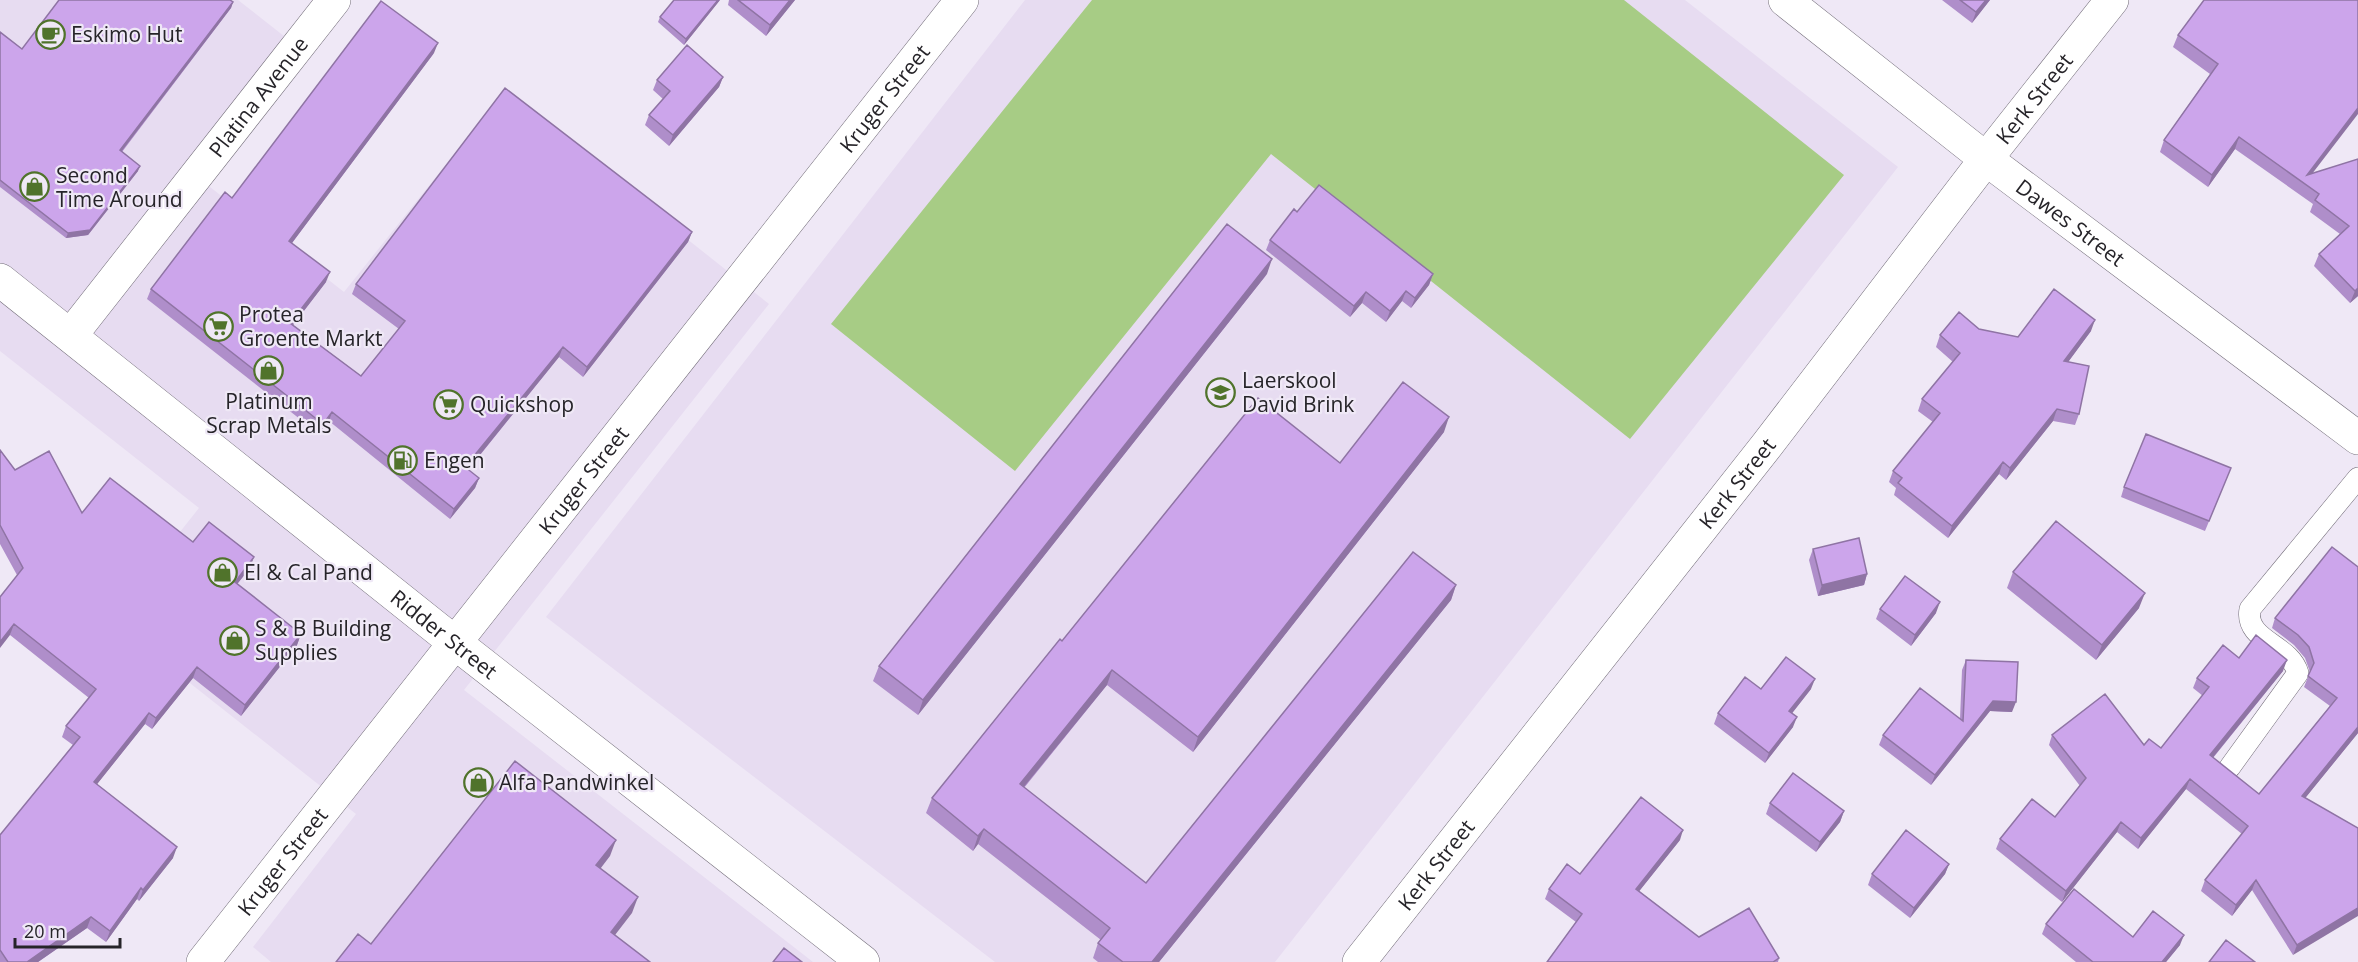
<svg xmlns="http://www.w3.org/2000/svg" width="2358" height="962" font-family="'Open Sans',sans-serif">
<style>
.built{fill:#e7dcf1}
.pitch{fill:#a7cc85}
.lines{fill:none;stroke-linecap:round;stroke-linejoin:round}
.service-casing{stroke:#726c78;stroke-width:22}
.minor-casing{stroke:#726c78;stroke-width:34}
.service{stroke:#fff;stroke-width:21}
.minor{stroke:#fff;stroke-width:33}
.wall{fill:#af8eca}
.shaded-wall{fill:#8f74a4}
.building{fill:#cca5eb;stroke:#8f74a4;stroke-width:1.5}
.labels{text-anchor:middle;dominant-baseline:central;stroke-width:4.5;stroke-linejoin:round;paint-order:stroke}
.poi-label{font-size:21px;fill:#262429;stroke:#efe8f6;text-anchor:start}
.street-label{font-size:21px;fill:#262429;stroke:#efe8f6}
</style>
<rect width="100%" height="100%" fill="#efe8f6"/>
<path class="built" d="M 0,0 L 238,0 L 289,40 L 187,169 L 344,292 L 503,93 L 769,304 L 464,690 L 813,962 L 271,962 L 253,947 L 356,814 L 110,620 L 199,508 L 0,351 Z
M 1025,0 L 1685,0 L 1898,167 L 1275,962 L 995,962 L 546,617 Z"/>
<path class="pitch" d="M 1092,0 L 1624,0 L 1844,175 L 1630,439 L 1271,154 L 1015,471 L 831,324 Z"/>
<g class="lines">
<defs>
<path id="service" d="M 2230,767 L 2298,673 C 2290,644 2244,641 2250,609 L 2358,478"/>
<g id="minor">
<path id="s1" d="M 1785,0 L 1986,159 L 2358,438"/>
<path id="s2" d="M 0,280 L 454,642 L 863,962"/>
<path id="s3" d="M 71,335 L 334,0"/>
<path id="s4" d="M 203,962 L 962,0"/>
<path id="s5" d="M 1359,962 L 1767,445 L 1986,159 L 2112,0"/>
</g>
</defs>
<use href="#service" class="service-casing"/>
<use href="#minor" class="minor-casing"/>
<use href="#service" class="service"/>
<use href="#minor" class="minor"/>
</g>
<path class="wall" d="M 720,0 L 684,45 L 658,22 L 660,17 Z
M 729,0 L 795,0 L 766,36 L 728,5 Z
M 1942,0 L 1990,0 L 1972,23 Z
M 2204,0 L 2313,173 L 2358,159 L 2358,296 L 2350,303 L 2314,266 L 2319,254 L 2340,234 L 2310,212 L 2313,204 L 2235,149 L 2208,187 L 2160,152 L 2164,140 L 2210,74 L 2173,47 L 2178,35 Z
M 233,2 L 231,8 L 122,152 L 138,171 L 88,235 L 66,238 L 0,187 L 0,32 L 22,49 Z
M 434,53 L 292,243 L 326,282 L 293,325 L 361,376 L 399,329 L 352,294 L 356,284 L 692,232 L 688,242 L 583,377 L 559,357 L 468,470 L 479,478 L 475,488 L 450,519 L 329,421 L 319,434 L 147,299 L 151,289 L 232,198 Z
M 723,77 L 719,87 L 669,146 L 645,125 L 649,115 L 663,99 L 653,90 L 657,80 Z
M 1297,212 L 1433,274 L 1429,285 L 1411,308 L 1402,301 L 1386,322 L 1362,303 L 1350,317 L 1266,250 L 1270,240 Z
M 1267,274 L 918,715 L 873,681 L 879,666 Z
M 1979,329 L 2018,337 L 2091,331 L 2068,362 L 2079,414 L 2075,425 L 2053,421 L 2006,480 L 1999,474 L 1948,538 L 1894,495 L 1896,488 L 1889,482 L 1893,471 L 1933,422 L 1918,411 L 1922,399 L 1953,362 L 1936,347 L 1940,335 Z
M 1444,432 L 1193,752 L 1107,685 L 1024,788 L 1146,883 L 1456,585 L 1451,600 L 1159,962 L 1098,962 L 1093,958 L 1098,943 L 1101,940 L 978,844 L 973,851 L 926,813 L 932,798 L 1062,641 L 1340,463 Z
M 0,450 L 15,470 L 82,513 L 193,542 L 250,568 L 237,584 L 301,634 L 297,645 L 241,716 L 193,678 L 152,729 L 145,724 L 97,784 L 173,858 L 139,901 L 137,899 L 106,942 L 87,928 L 38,962 L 0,962 L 0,835 L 73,745 L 62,737 L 66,726 L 89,698 L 10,635 L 17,575 L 0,544 Z
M 2231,468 L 2205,531 L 2121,497 L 2124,487 Z
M 1813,549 L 1867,574 L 1864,585 L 1818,596 L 1809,560 Z
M 2358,567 L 2358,733 L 2305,798 L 2358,828 L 2293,955 L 2252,890 L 2232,916 L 2201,891 L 2205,880 L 2242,834 L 2186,789 L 2138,849 L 2117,832 L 2062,902 L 1996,849 L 2000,839 L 2055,817 L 2080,786 L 2049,745 L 2052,735 L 2144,745 L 2161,748 L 2203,696 L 2193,688 L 2197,678 L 2239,658 L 2283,671 L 2213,758 L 2259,794 L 2330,706 L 2304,687 L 2310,672 L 2305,658 L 2294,645 L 2272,628 L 2275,618 Z
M 2013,572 L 2139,608 L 2096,660 L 2007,588 Z
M 1880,609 L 1936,613 L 1911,646 L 1876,619 Z
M 1966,660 L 2012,712 L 1990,711 L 1931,785 L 1879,745 L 1883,735 L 1960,719 L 1962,670 Z
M 1761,689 L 1811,689 L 1792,713 L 1793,727 L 1765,763 L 1714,724 L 1718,713 Z
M 1770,803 L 1844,811 L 1840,822 L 1816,852 L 1766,814 Z
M 1680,840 L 1639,891 L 1699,937 L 1779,958 L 1778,962 L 1547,962 L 1576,922 L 1545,899 L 1549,889 L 1580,874 Z
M 1949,864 L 1945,874 L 1910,918 L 1868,885 L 1872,874 Z
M 2046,924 L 2180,945 L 2166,962 L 2076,962 L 2042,934 Z"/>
<path class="shaded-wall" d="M 718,0 L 720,0 L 684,45 L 686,39 Z
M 790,0 L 795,0 L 766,36 L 770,25 Z
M 1986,0 L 1990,0 L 1972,23 L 1976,12 Z
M 233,2 L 231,8 L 118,156 L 120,150 Z
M 438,43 L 434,53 L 286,251 L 289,241 Z
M 723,77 L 719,87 L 669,146 L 673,135 Z
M 2358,108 L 2358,114 L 2305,183 L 2307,175 Z
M 2239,137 L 2235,149 L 2208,187 L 2212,175 Z
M 140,166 L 138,171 L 88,235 L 66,238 L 68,233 Z
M 692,232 L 688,242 L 583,377 L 587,367 Z
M 1272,259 L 1267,274 L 918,715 L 923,700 Z
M 330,272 L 326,282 L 287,333 L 290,323 Z
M 1433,274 L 1429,285 L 1411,308 L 1415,298 Z
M 2358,288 L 2358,296 L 2350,303 L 2355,291 Z
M 1406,291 L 1402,301 L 1386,322 L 1390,311 Z
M 1366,292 L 1362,303 L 1350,317 L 1354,306 Z
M 2095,320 L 2091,331 L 2060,373 L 2064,361 Z
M 563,347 L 559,357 L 462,477 L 465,467 Z
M 2057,409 L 2053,421 L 2006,480 L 2010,468 Z
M 332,412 L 329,421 L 319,434 L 323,424 Z
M 1449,417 L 1444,432 L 1193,752 L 1198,737 Z
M 2003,462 L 1999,474 L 1948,538 L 1952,526 Z
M 479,478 L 475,488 L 450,519 L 454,509 Z
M 254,557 L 250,568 L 230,593 L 235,582 Z
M 1867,574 L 1864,585 L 1818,596 L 1822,585 Z
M 1456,585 L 1451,600 L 1159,962 L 1152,962 Z
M 2145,593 L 2139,608 L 2096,660 L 2102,645 Z
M 1940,602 L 1936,613 L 1911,646 L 1915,635 Z
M 14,624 L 10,635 L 0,648 L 0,642 Z
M 301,634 L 297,645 L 241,716 L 245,705 Z
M 2287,660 L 2283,671 L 2206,766 L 2210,755 Z
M 197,667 L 193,678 L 152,729 L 156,718 Z
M 1112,670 L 1107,685 L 1014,799 L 1020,784 Z
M 1815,679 L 1811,689 L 1786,721 L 1789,711 Z
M 1993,701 L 2016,702 L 2012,712 L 1990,711 L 1931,785 L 1935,775 Z
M 149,713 L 145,724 L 90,793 L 94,782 Z
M 1797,717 L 1793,727 L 1765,763 L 1769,753 Z
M 2358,727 L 2358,733 L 2298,807 L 2302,796 Z
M 2190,779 L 2186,789 L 2138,849 L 2141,838 Z
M 1844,811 L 1840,822 L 1816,852 L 1820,842 Z
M 2121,822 L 2117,832 L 2062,902 L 2066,891 Z
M 984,829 L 978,844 L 973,851 L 978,836 Z
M 1683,830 L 1680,840 L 1633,899 L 1636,889 Z
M 616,840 L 610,856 L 591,881 L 596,865 Z
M 177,847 L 173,858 L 139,901 L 143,890 Z
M 1949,864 L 1945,874 L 1910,918 L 1914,908 Z
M 2256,880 L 2252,890 L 2232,916 L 2236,905 Z
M 141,888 L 137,899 L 106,942 L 110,931 Z
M 638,897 L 632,913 L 605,948 L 611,932 Z
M 2358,908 L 2358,916 L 2293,955 L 2297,945 Z
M 91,917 L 87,928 L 38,962 L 27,962 Z
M 2184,935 L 2180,945 L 2166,962 L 2162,962 Z"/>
<path class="building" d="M 59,0 L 230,0 L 233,2 L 120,150 L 140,166 L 90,230 L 68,233 L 0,180 L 0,32 L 22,49 Z
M 674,0 L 718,0 L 686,39 L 660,17 Z
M 738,0 L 790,0 L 770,25 Z
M 1960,0 L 1986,0 L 1976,12 Z
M 2204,0 L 2358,0 L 2358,108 L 2307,175 L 2358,159 L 2358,288 L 2355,291 L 2319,254 L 2349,226 L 2315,200 L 2319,194 L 2239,137 L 2212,175 L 2164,140 L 2218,64 L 2178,35 Z
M 381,1 L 438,43 L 289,241 L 330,272 L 290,323 L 361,376 L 405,321 L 356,284 L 505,88 L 692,232 L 587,367 L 563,347 L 465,467 L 479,478 L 454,509 L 332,412 L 323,424 L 151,289 L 225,192 L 232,198 Z
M 687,45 L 723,77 L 673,135 L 649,115 L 670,91 L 657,80 Z
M 1319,185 L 1433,274 L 1415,298 L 1406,291 L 1390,311 L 1366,292 L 1354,306 L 1270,240 L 1294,209 L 1297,212 Z
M 1227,224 L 1272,259 L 923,700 L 879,666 Z
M 2054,289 L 2095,320 L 2064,361 L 2089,366 L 2079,414 L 2057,409 L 2010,468 L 2003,462 L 1952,526 L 1898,483 L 1902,478 L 1893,471 L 1940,413 L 1922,399 L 1960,353 L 1940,335 L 1959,312 L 1979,329 L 2018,337 Z
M 1403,382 L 1449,417 L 1198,737 L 1112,670 L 1020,784 L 1146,883 L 1413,552 L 1456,585 L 1152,962 L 1123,962 L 1098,943 L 1110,928 L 984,829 L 978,836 L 932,798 L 1060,639 L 1062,641 L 1258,398 L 1340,463 Z
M 2146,434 L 2231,468 L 2209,521 L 2124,487 Z
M 0,450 L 15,470 L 49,451 L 82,513 L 110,478 L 193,542 L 209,522 L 254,557 L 235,582 L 301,634 L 245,705 L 197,667 L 156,718 L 149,713 L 94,782 L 177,847 L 143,890 L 141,888 L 110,931 L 91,917 L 27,962 L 8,962 L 0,950 L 0,835 L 80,737 L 66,726 L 96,689 L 14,624 L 0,642 L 0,597 L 23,568 L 0,525 Z
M 2056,521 L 2145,593 L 2102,645 L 2013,572 Z
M 1859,538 L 1867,574 L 1822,585 L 1813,549 Z
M 2332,547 L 2358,567 L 2358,727 L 2302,796 L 2358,828 L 2358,908 L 2297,945 L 2256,880 L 2236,905 L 2205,880 L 2248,826 L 2190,779 L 2141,838 L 2121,822 L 2066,891 L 2000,839 L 2032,799 L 2055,817 L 2086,778 L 2052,735 L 2105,694 L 2144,745 L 2149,739 L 2161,748 L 2209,687 L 2197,678 L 2223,645 L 2239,658 L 2256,635 L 2287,660 L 2210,755 L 2259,794 L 2337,698 L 2308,676 L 2314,663 L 2309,647 L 2298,635 L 2275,618 Z
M 1905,576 L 1940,602 L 1915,635 L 1880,609 Z
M 1786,657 L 1815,679 L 1789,711 L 1797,717 L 1769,753 L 1718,713 L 1745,677 L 1761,689 Z
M 1966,660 L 2018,662 L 2016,702 L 1993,701 L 1935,775 L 1883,735 L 1920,688 L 1963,721 Z
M 515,761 L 616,840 L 596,865 L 638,897 L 611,932 L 650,962 L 336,962 L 358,934 L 371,944 Z
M 1793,773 L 1844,811 L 1820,842 L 1770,803 Z
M 1641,797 L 1683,830 L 1636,889 L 1699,937 L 1749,908 L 1779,958 L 1773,962 L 1547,962 L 1582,914 L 1549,889 L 1567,864 L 1580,874 Z
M 1906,830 L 1949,864 L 1914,908 L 1872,874 Z
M 2074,889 L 2133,937 L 2153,911 L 2184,935 L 2162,962 L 2093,962 L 2046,924 Z
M 2226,940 L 2255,962 L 2209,962 Z
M 784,948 L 802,962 L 773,962 Z"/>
<defs>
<symbol id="cafe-ring" viewBox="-11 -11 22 22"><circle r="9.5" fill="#efe8f6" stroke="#50732b" stroke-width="1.5"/><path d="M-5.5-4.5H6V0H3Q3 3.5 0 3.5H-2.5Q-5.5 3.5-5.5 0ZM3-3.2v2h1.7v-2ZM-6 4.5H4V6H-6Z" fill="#50732b"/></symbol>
<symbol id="shop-ring" viewBox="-11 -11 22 22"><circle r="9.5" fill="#efe8f6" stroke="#50732b" stroke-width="1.5"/><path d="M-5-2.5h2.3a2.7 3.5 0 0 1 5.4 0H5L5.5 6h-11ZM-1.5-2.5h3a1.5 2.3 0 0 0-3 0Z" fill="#50732b"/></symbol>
<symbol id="supermarket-ring" viewBox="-11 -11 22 22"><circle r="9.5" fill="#efe8f6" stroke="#50732b" stroke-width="1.5"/><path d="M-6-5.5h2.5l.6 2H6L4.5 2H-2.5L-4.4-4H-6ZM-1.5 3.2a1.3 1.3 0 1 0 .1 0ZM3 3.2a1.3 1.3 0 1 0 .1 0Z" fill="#50732b"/></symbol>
<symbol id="school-ring" viewBox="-11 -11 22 22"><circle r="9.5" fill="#efe8f6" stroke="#50732b" stroke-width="1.5"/><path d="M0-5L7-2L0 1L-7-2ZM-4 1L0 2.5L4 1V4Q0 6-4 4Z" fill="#50732b"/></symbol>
<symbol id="fuel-ring" viewBox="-11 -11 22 22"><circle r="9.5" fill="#efe8f6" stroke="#50732b" stroke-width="1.5"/><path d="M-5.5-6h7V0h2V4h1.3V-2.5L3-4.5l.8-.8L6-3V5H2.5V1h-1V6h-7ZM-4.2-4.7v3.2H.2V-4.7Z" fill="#50732b"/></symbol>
</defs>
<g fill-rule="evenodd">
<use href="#cafe-ring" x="34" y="18" width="33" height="33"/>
<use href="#shop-ring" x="18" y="170" width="33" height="33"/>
<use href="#supermarket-ring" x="202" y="310" width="33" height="33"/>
<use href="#shop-ring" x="252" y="354" width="33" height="33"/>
<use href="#school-ring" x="1204" y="376" width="33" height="33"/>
<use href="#supermarket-ring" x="432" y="388" width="33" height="33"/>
<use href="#fuel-ring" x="386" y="444" width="33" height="33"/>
<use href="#shop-ring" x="206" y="556" width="33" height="33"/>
<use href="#shop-ring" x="218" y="624" width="33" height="33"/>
<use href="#shop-ring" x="462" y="766" width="33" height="33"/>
</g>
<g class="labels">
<g class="poi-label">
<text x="71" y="34">Eskimo Hut</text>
<text x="56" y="175">Second<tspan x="56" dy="24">Time Around</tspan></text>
<text x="239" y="314">Protea<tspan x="239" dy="24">Groente Markt</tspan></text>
<text x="1242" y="380">Laerskool<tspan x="1242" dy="24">David Brink</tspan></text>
<text x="269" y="401" text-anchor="middle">Platinum<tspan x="269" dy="24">Scrap Metals</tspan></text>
<text x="470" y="404">Quickshop</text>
<text x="424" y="460">Engen</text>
<text x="244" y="572">El &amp; Cal Pand</text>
<text x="255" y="628">S &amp; B Building<tspan x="255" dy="24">Supplies</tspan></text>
<text x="499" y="782">Alfa Pandwinkel</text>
</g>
<g class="street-label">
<text stroke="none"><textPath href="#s3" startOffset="303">Platina Avenue</textPath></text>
<text stroke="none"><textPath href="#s5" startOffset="1096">Kerk Street</textPath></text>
<text stroke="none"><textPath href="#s4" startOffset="1100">Kruger Street</textPath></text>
<text stroke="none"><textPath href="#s1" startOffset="362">Dawes Street</textPath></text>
<text stroke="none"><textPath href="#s4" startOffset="614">Kruger Street</textPath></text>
<text stroke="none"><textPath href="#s5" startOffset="610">Kerk Street</textPath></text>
<text stroke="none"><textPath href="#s2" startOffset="568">Ridder Street</textPath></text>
<text stroke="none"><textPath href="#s4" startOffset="128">Kruger Street</textPath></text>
<text stroke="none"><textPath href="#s5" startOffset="124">Kerk Street</textPath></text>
</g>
</g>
<path d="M15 938v9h105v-9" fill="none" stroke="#262429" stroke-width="3"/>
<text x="24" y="938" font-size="18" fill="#262429" stroke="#efe8f6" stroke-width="4.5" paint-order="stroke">20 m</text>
</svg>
